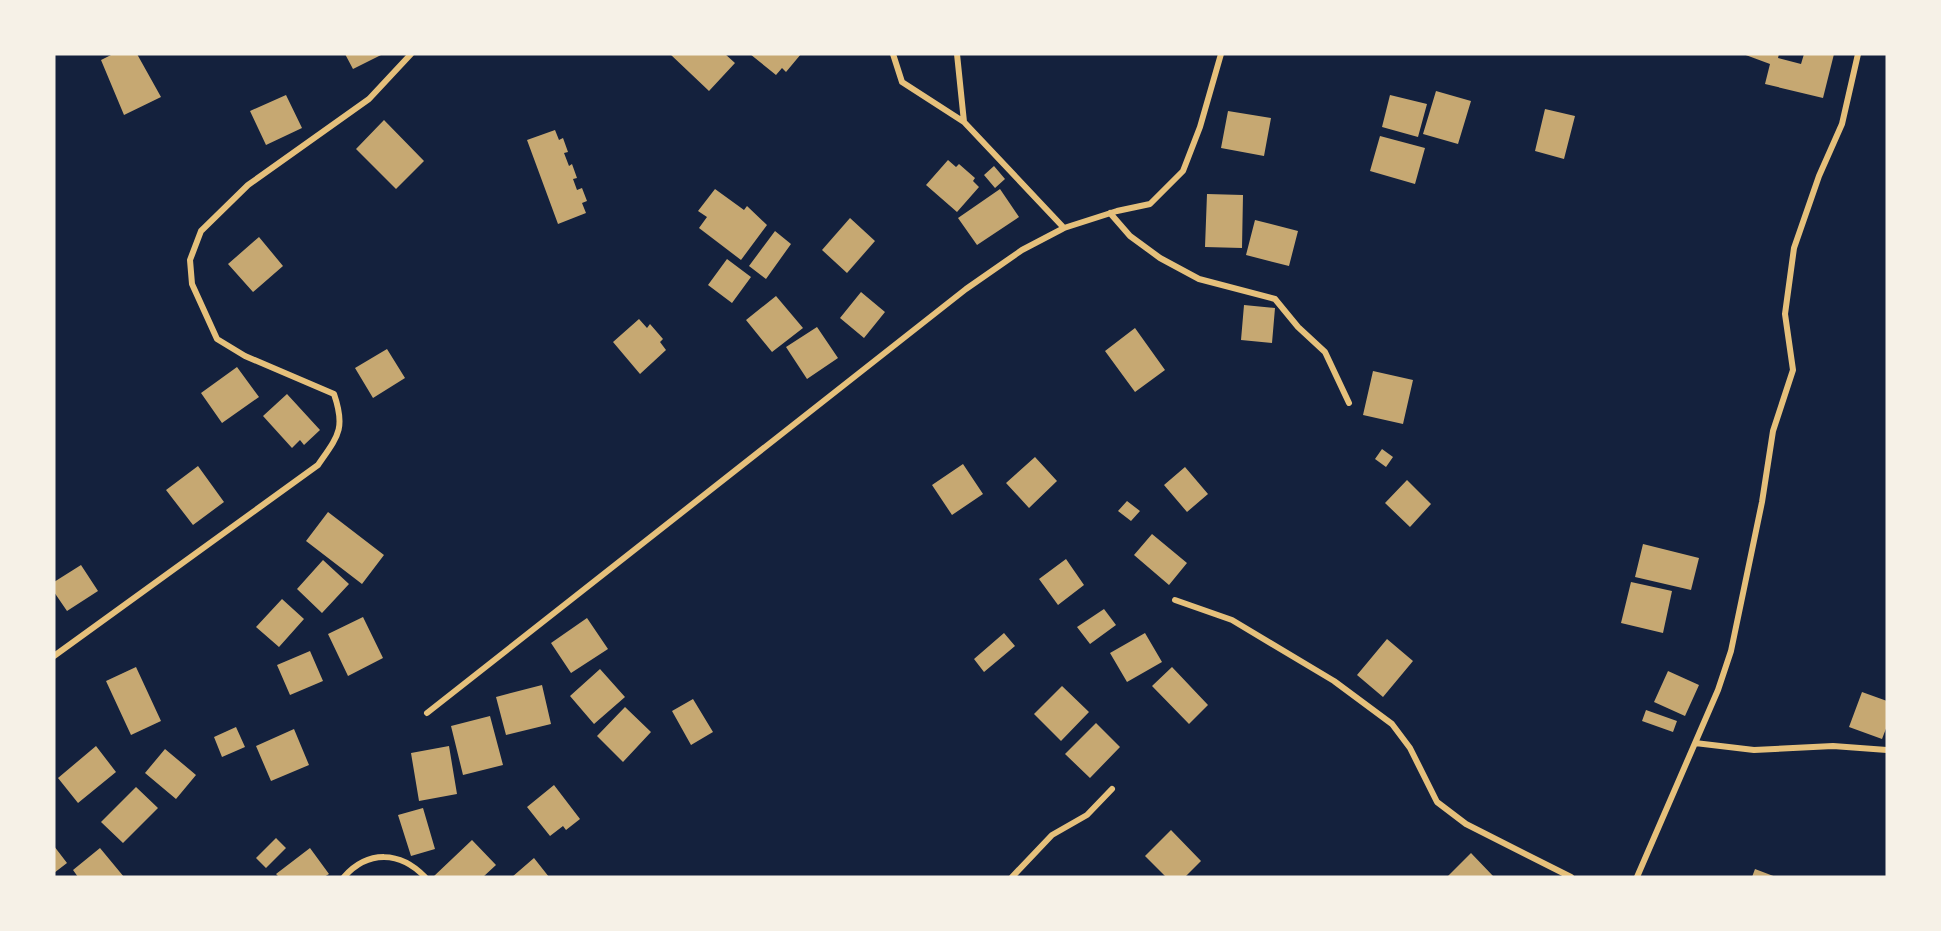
<svg xmlns="http://www.w3.org/2000/svg" width="1941" height="931" font-family="Ubuntu,sans-serif">
<style>
.building{fill:#c6a872}
.lines{fill:none;stroke-linecap:round;stroke-linejoin:round}
.minor{stroke:#e5c07b;stroke-width:6}
</style>
<rect width="100%" height="100%" fill="#14213d"/>
<path class="building" d="M 113,54 L 137,54 L 161,97 L 124,115 L 101,60 Z
M 345,54 L 383,54 L 353,69 Z
M 670,54 L 725,54 L 735,63 L 709,91 Z
M 750,54 L 801,54 L 786,72 L 782,68 L 776,75 Z
M 1743,54 L 1779,54 L 1778,58 L 1801,64 L 1804,54 L 1834,54 L 1823,98 L 1765,84 L 1770,64 Z
M 1436,91 L 1471,101 L 1458,144 L 1423,134 Z
M 286,95 L 302,128 L 266,145 L 250,111 Z
M 1390,95 L 1427,104 L 1418,137 L 1382,127 Z
M 1545,109 L 1575,116 L 1564,159 L 1535,151 Z
M 1228,111 L 1271,118 L 1264,156 L 1221,148 Z
M 384,120 L 424,161 L 396,189 L 356,149 Z
M 555,130 L 559,140 L 563,138 L 568,152 L 564,153 L 569,166 L 572,164 L 577,178 L 573,179 L 577,190 L 582,188 L 587,201 L 582,203 L 586,213 L 558,224 L 527,140 Z
M 1380,136 L 1425,148 L 1415,184 L 1370,171 Z
M 948,160 L 956,167 L 959,164 L 975,178 L 973,181 L 979,187 L 957,212 L 926,185 Z
M 994,166 L 1005,179 L 995,188 L 984,175 Z
M 715,189 L 744,210 L 747,206 L 767,225 L 741,260 L 699,228 L 707,217 L 698,211 Z
M 1000,189 L 1019,217 L 977,245 L 958,218 Z
M 1207,194 L 1243,195 L 1242,248 L 1205,247 Z
M 850,218 L 875,241 L 847,273 L 822,250 Z
M 1255,220 L 1298,231 L 1289,266 L 1246,255 Z
M 775,231 L 791,244 L 766,279 L 749,266 Z
M 259,237 L 283,266 L 253,292 L 228,264 Z
M 727,259 L 751,277 L 732,303 L 708,285 Z
M 861,292 L 885,312 L 864,338 L 840,318 Z
M 776,296 L 803,328 L 772,352 L 746,320 Z
M 1244,305 L 1275,308 L 1272,343 L 1241,340 Z
M 639,319 L 647,328 L 650,324 L 663,339 L 660,342 L 666,350 L 640,374 L 613,342 Z
M 817,327 L 838,358 L 807,379 L 786,347 Z
M 1135,328 L 1165,370 L 1135,392 L 1105,351 Z
M 387,349 L 405,378 L 373,398 L 355,368 Z
M 237,367 L 259,397 L 222,423 L 201,393 Z
M 1373,371 L 1413,380 L 1403,424 L 1363,415 Z
M 287,394 L 320,430 L 304,445 L 300,440 L 292,448 L 263,416 Z
M 1382,449 L 1393,457 L 1386,467 L 1375,459 Z
M 1035,457 L 1057,481 L 1029,508 L 1006,483 Z
M 963,464 L 983,494 L 952,515 L 932,485 Z
M 198,466 L 224,502 L 193,525 L 166,490 Z
M 1185,467 L 1208,494 L 1187,512 L 1164,485 Z
M 1407,480 L 1431,504 L 1410,527 L 1385,503 Z
M 1127,501 L 1140,511 L 1131,521 L 1118,511 Z
M 328,512 L 384,555 L 362,584 L 306,541 Z
M 1152,534 L 1187,563 L 1169,585 L 1134,555 Z
M 1643,544 L 1699,558 L 1691,590 L 1635,577 Z
M 1066,559 L 1084,585 L 1058,605 L 1039,579 Z
M 323,560 L 349,584 L 322,613 L 297,589 Z
M 81,565 L 98,591 L 67,611 L 54,592 L 54,582 Z
M 1631,582 L 1672,591 L 1663,633 L 1621,623 Z
M 282,599 L 304,619 L 279,647 L 256,627 Z
M 1104,609 L 1116,625 L 1090,644 L 1077,627 Z
M 363,617 L 383,658 L 348,676 L 328,634 Z
M 587,618 L 608,649 L 571,673 L 551,643 Z
M 1004,633 L 1015,646 L 984,672 L 974,659 Z
M 1145,633 L 1162,662 L 1127,682 L 1110,653 Z
M 1387,639 L 1413,661 L 1383,697 L 1357,675 Z
M 310,651 L 323,681 L 290,695 L 277,665 Z
M 136,667 L 161,721 L 131,735 L 106,681 Z
M 1172,667 L 1208,705 L 1189,724 L 1152,686 Z
M 600,669 L 625,697 L 594,724 L 570,696 Z
M 1668,671 L 1699,685 L 1685,716 L 1654,702 Z
M 542,685 L 551,724 L 506,735 L 496,697 Z
M 1062,686 L 1089,712 L 1061,741 L 1034,714 Z
M 1862,692 L 1887,701 L 1887,726 L 1882,739 L 1849,727 Z
M 693,699 L 713,732 L 691,745 L 672,711 Z
M 625,707 L 651,732 L 623,762 L 597,736 Z
M 1646,710 L 1677,721 L 1673,732 L 1642,721 Z
M 490,716 L 503,765 L 463,775 L 451,726 Z
M 1096,723 L 1120,747 L 1090,778 L 1065,754 Z
M 236,727 L 245,747 L 222,757 L 214,737 Z
M 294,729 L 309,765 L 271,781 L 256,746 Z
M 96,746 L 116,772 L 78,803 L 58,778 Z
M 449,746 L 457,794 L 419,801 L 411,753 Z
M 165,749 L 196,775 L 176,799 L 145,773 Z
M 554,785 L 580,819 L 566,830 L 563,826 L 550,836 L 527,807 Z
M 136,787 L 158,808 L 123,843 L 101,822 Z
M 423,808 L 435,849 L 411,856 L 398,815 Z
M 1171,830 L 1201,861 L 1185,877 L 1166,877 L 1145,856 Z
M 276,838 L 286,848 L 266,868 L 256,858 Z
M 472,840 L 496,865 L 483,877 L 433,877 Z
M 54,846 L 67,863 L 54,873 Z
M 100,848 L 124,877 L 78,877 L 73,870 Z
M 310,848 L 329,874 L 324,877 L 279,877 L 276,874 Z
M 1471,853 L 1494,877 L 1447,877 Z
M 534,858 L 549,877 L 512,877 Z
M 1755,869 L 1776,877 L 1752,877 Z"/>
<g class="lines">
<path class="minor" d="M 893,54 L 902,82 L 964,122
M 957,54 L 964,122 L 1064,228
M 1110,213 L 1130,236 L 1160,258 L 1199,279 L 1275,299 L 1298,327 L 1325,352 L 1349,403
M 1175,600 L 1232,620 L 1334,681 L 1392,724 L 1410,748 L 1437,802 L 1466,824 L 1571,877
M 54,656 L 318,465 C 338,436 346,429 334,394 L 245,356 L 217,339 L 192,284 L 190,260 L 201,231 L 248,185 L 369,99 L 411,54
M 427,713 L 966,289 L 1022,250 L 1064,228 L 1117,211 L 1150,204 L 1183,171 L 1200,127 L 1221,54
M 1695,743 L 1754,750 L 1833,746 L 1887,750
M 344,877 C 368,850 400,851 425,877
M 1012,877 L 1052,835 L 1087,815 L 1112,789
M 1637,877 L 1718,690 L 1731,651 L 1762,502 L 1773,431 L 1793,370 L 1785,314 L 1794,248 L 1819,176 L 1842,124 L 1858,54"/>
</g>
<rect width="1941" height="931" fill="none" stroke="#f6f1e7" stroke-width="111"/>
</svg>
